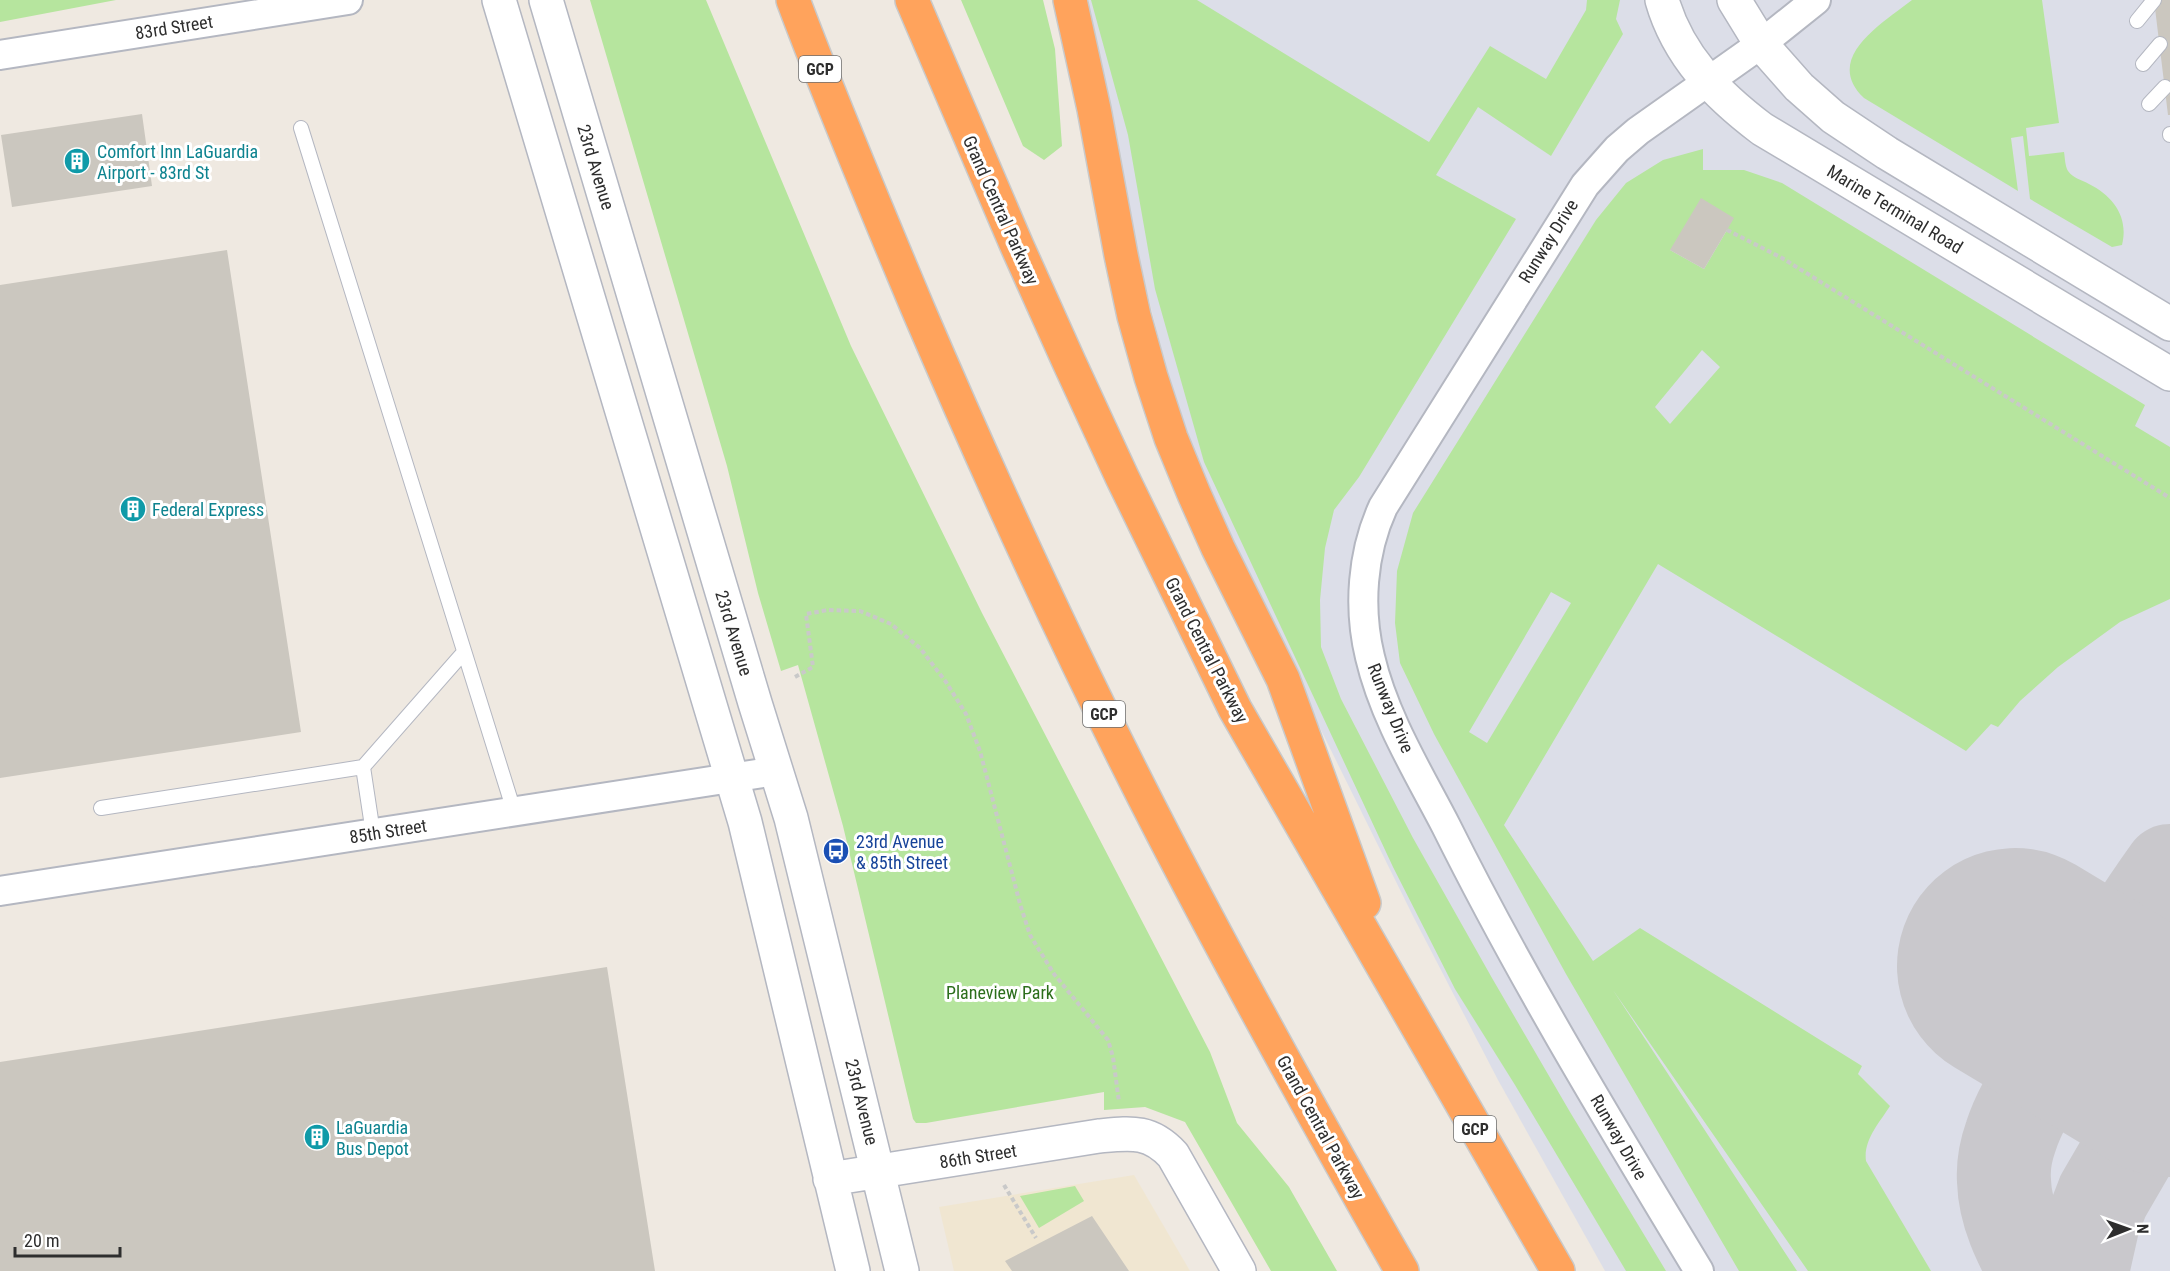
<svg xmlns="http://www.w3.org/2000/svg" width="2170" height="1271" font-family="'Roboto Condensed',sans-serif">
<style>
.education{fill:#f0e6d1}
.airport{fill:#dcdee8}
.green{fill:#b6e59e;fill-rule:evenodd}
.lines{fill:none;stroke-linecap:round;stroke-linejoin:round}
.taxiway{stroke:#c9c8cc;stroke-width:94}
.runway{stroke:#c9c8cc;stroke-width:236}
.building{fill:#cbc7bf}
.lane-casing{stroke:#b4b7c1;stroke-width:16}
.street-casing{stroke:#b4b7c1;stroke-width:32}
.secondary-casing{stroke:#b4b7c1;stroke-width:36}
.highway-casing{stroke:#c9c9c9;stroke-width:36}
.path{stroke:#c9c9c9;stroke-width:4;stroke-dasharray:4.5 3;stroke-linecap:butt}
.lane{stroke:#fff;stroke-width:14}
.street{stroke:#fff;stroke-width:28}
.secondary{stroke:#fff;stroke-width:33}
.highway{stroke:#ffa35c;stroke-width:33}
.labels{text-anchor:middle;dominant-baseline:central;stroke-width:6;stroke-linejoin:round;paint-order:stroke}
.shield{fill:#fff;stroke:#6d6d6d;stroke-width:1.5}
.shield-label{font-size:16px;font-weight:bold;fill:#2e2e2e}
.street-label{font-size:18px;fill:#2e2e2e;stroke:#fff}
.culture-label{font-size:18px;fill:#0d838f;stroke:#fff;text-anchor:start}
.transit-label{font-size:18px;fill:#164399;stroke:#fff;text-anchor:start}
.park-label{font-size:18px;fill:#2c6e1b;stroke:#fff}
</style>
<rect width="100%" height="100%" fill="#efe9e1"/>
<path class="education" d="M 1134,1175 L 1190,1271 L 954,1271 L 939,1207 Z"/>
<path class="airport" d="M 1088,0 L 2170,0 L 2170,1271 L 1605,1271 L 1498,1080 L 1414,918 L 1219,524 L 1179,419 L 1126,209 Z"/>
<path class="green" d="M 0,0 L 116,0 L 0,22 Z
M 590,0 L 706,0 L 851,346 L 982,613 L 1210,1052 L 1237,1123 L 1289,1187 L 1337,1271 L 1271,1271 L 1185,1122 L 1145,1107 L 1104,1110 L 1104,1092 L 926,1123 L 916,1123 L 913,1119 L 843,826 L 798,665 L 781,671 L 758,593 L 727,466 Z
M 961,0 L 1043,0 L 1055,49 L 1062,146 L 1044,160 L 1023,146 Z
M 1091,0 L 1197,0 L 1429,142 L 1490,46 L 1546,79 L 1586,10 L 1587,0 L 1620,0 L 1616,19 L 1623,34 L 1551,156 L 1478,107 L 1436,175 L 1516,219 L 1359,477 L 1334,510 L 1325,548 L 1320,600 L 1321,647 L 1341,699 L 1413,838 L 1492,978 L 1570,1112 L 1666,1271 L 1626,1271 L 1515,1085 L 1455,989 L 1393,867 L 1204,462 L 1155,289 L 1128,135 Z
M 1912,0 L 2042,0 L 2059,123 L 2026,128 L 2029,156 L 2064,152 C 2065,158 2065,166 2068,171 C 2073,178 2082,180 2089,184 C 2113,196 2129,217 2122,245 L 2112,247 L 2030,199 L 2023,136 L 2011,138 L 2018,191 L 1864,98 C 1822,58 1883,23 1912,0 Z
M 1703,149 L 1703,170 L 1744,170 L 1782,183 L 2145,405 L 2135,426 L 2170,447 L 2170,599 L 2120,622 L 2058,667 L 2020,701 L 1998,727 L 1991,724 L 1966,751 L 1658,564 L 1504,825 L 1593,961 L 1640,928 L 1862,1066 L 1858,1074 L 1890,1106 C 1880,1122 1863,1140 1866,1161 L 1931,1271 L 1808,1271 L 1613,990 L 1797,1271 L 1739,1271 L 1566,974 L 1434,734 L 1400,663 L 1395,623 L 1397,571 L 1413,513 L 1596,220 L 1626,183 L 1663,160 ZM 1727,230 L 1704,269 L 1670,250 ZM 1702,350 L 1720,367 L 1670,424 L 1655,407 ZM 1551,592 L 1571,603 L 1487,743 L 1469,732 Z
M 1075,1186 L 1084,1201 L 1039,1228 L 1020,1196 Z"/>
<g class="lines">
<path class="taxiway" d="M 2035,1271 C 2020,1243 2005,1214 2004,1181 C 2003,1167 2006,1150 2011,1136 C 2021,1105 2042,1076 2058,1048 C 2093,988 2129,928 2170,871
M 2082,1271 L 2093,1222 L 2103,1196 L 2170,1081"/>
<path class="runway" d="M 2015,966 L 2170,1059"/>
</g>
<path class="building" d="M 2154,0 L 2170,0 L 2170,115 L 2168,115 Z
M 142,114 L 152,186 L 12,207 L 1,135 Z
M 1701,198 L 1734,218 L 1704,269 L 1670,250 Z
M 227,250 L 301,732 L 0,778 L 0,285 Z
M 607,967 L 655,1271 L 0,1271 L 0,1062 Z
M 1092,1216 L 1129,1271 L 1012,1271 L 1005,1261 Z"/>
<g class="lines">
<defs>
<path id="lane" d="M 2137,21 L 2154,0
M 2143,64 L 2160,44
M 2149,104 L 2165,87
M 301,128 L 514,811
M 2170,135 L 2170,134
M 363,767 L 464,652
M 101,808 L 363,767 L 373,833"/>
<path id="street" d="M 0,55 L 348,0
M 0,891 L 776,771
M 1699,1271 C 1611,1125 1522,979 1446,826 C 1418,772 1384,717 1370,657 C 1358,608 1362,553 1383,507 L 1585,185 L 1617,149 L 1638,131 L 1761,44 L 1816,0"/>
<path id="secondary" d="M 499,0 L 745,822 L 853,1271
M 546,0 L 755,703 L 791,818 L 902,1271
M 1662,0 C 1678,56 1717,95 1762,129 L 2170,374
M 1734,0 L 1761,44 L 1799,87 L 1833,117 L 1887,153 L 2170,324
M 830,1179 L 1099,1136 C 1131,1133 1150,1130 1173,1155 L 1239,1271"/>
<path id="highway" d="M 793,0 C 832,104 875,206 918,309 C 994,487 1075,664 1164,836 C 1240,983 1320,1127 1402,1271
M 912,0 L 1017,246 L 1069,362 L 1122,477 L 1235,709 L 1558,1271
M 1070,0 L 1094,109 L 1121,255 L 1134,316 L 1151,377 L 1171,438 L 1194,494 L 1218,548 L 1283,679 L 1364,903"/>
</defs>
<use href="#lane" class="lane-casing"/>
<use href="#street" class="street-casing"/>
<use href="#secondary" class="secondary-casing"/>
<use href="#highway" class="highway-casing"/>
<path class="path" d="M 1727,230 L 1782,258 L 2170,498
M 795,677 L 813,667 L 806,614 L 828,610 L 860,611 L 891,624 L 920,648 L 946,682 L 966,714 L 980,751 L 1020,904 L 1030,935 L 1054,974 L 1108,1040 L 1113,1057 L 1119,1102
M 1004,1185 L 1036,1238"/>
<use href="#lane" class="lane"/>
<use href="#street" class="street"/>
<use href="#secondary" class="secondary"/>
<use href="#highway" class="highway"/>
</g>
<defs>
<symbol id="building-disc" viewBox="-11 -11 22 22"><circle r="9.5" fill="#0f9aa8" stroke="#fff"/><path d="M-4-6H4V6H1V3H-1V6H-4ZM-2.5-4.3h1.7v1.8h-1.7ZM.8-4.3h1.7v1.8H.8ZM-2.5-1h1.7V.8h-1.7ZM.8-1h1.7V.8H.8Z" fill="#fff"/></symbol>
<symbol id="bus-disc" viewBox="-11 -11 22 22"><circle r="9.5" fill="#1a4fb4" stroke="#fff"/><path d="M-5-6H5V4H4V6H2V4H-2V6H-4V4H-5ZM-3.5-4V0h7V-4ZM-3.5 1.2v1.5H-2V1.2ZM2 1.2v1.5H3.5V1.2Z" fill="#fff"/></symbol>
</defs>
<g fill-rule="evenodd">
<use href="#building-disc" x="62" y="146" width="30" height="30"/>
<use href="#building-disc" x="118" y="494" width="30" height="30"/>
<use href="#bus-disc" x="821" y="836" width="30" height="30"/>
<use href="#building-disc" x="302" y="1122" width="30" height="30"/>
</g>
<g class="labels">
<g class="shield">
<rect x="799" y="56" width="42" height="26" rx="4.5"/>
<rect x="1083" y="701" width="42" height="26" rx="4.5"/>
<rect x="1454" y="1116" width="42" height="26" rx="4.5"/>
</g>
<g class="shield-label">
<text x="820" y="69">GCP</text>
<text x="1104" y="714">GCP</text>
<text x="1475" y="1129">GCP</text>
</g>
<g class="street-label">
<text transform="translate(174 27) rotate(-9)">83rd Street</text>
<text transform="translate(596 167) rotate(73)">23rd Avenue</text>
<text transform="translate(1895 209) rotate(31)">Marine Terminal Road</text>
<text transform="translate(1001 210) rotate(66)">Grand Central Parkway</text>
<text transform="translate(1548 241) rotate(-58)">Runway Drive</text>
<text transform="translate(734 633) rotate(73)">23rd Avenue</text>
<text transform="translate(1207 650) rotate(63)">Grand Central Parkway</text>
<text transform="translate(1391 708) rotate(68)">Runway Drive</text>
<text transform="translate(388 831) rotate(-9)">85th Street</text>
<text transform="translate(862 1102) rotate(76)">23rd Avenue</text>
<text transform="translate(1321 1127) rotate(61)">Grand Central Parkway</text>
<text transform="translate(1619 1137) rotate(60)">Runway Drive</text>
<text transform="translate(978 1156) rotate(-9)">86th Street</text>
</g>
<g class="culture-label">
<text x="97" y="151">Comfort Inn LaGuardia<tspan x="97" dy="21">Airport - 83rd St</tspan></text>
<text x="152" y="509">Federal Express</text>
<text x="336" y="1127">LaGuardia<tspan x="336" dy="21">Bus Depot</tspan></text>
</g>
<g class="transit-label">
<text x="856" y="841">23rd Avenue<tspan x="856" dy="21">&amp; 85th Street</tspan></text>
</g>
<g class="park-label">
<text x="1000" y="992">Planeview Park</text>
</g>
</g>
<g transform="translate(2128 1229) rotate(89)" stroke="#ffffff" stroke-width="4.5" paint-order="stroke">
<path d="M0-4.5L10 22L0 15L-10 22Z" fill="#2e2e2e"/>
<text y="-9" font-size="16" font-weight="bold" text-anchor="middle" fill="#2e2e2e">N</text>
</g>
<path d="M15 1247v9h105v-9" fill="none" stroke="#2e2e2e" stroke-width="3"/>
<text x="24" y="1247" font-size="18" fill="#2e2e2e" stroke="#ffffff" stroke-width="4.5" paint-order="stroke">20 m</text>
</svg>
